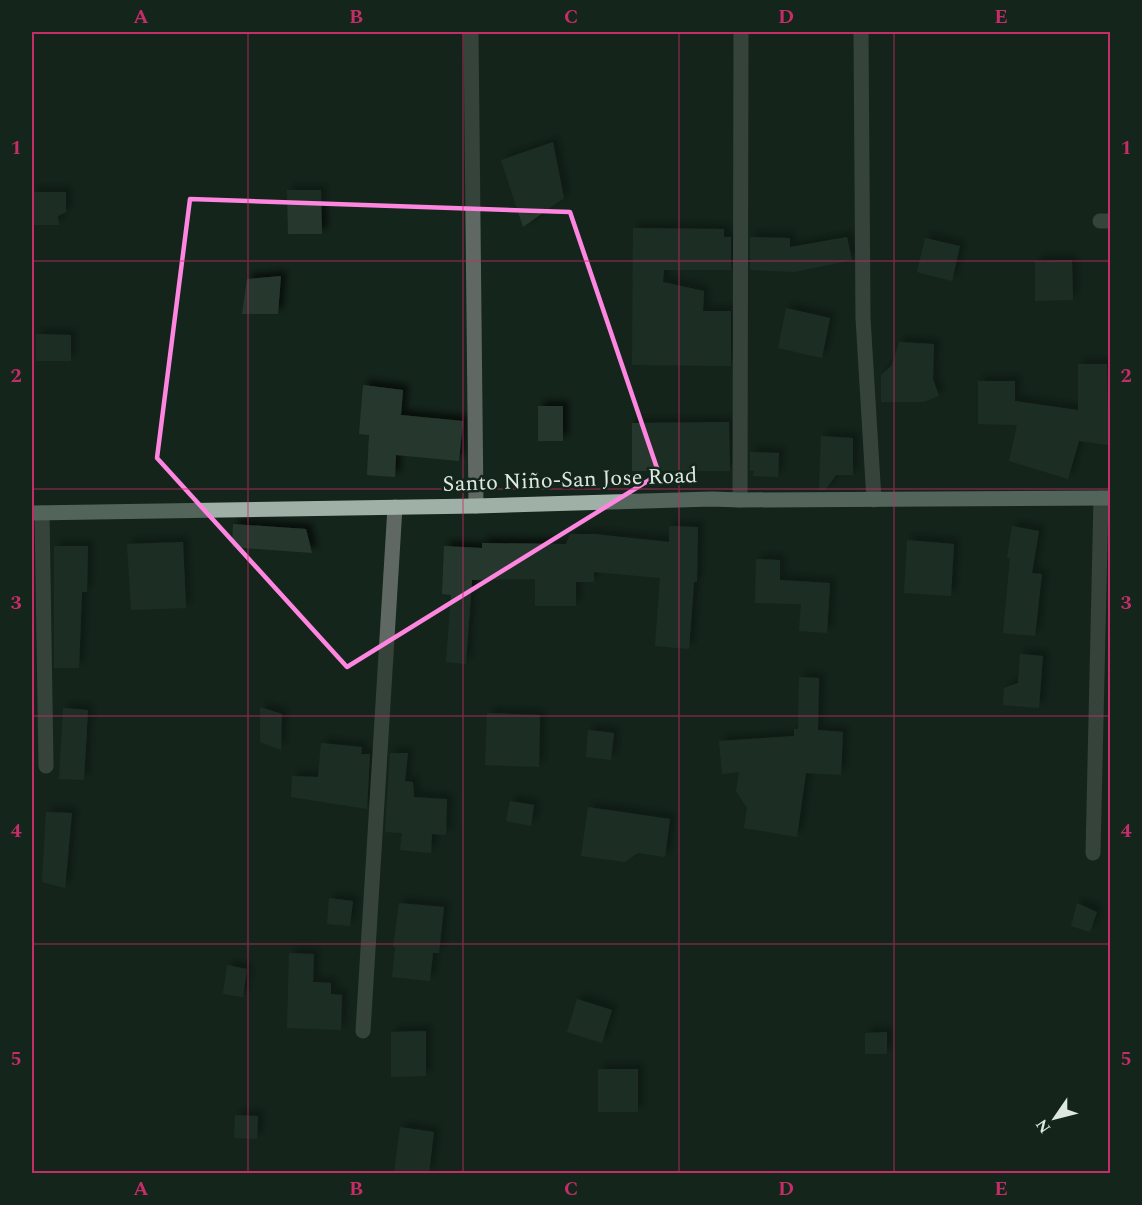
<svg xmlns="http://www.w3.org/2000/svg" width="1142" height="1205" font-family="Spectral,serif">
<style>
.building{fill:#27392e;filter:url(#shadow)}
.lines{fill:none;stroke-linecap:round;stroke-linejoin:round}
.minor{stroke:#606863;stroke-width:15}
.major{stroke:#9fb1a6;stroke-width:15}
.marked{fill:none;stroke:#fe86e0;stroke-width:4.5;stroke-linejoin:round}
.grid{fill:none;stroke:#c52d68;stroke-width:1.5;stroke-opacity:0.55}
.labels{text-anchor:middle;dominant-baseline:central;stroke-width:5;stroke-linejoin:round;paint-order:stroke}
.street-label{font-size:22px;fill:#dde8e0;stroke:#14251b}
.neatline{fill:none;stroke:#c52d68;stroke-width:2}
.grid-label{font-size:20px;text-anchor:middle;font-weight:bold;fill:#c52d68}
</style>
<defs>
<filter id="shadow"><feDropShadow dx="5.5" dy="-5.5" stdDeviation="3" flood-color="#0009"/></filter>
</defs>
<rect width="100%" height="100%" fill="#14251b"/>
<path class="building" d="M 553,142 L 564,198 L 523,227 L 501,160 Z
M 287,190 L 321,190 L 322,234 L 288,234 Z
M 32,192 L 66,192 L 66,212 L 58,216 L 59,225 L 32,225 Z
M 633,228 L 724,229 L 724,237 L 731,237 L 731,270 L 664,270 L 663,282 L 704,291 L 703,311 L 731,311 L 731,366 L 632,365 Z
M 750,237 L 790,238 L 790,247 L 847,237 L 852,260 L 794,272 L 750,270 Z
M 925,238 L 960,246 L 952,281 L 917,272 Z
M 1072,260 L 1073,300 L 1035,301 L 1035,261 Z
M 281,276 L 278,314 L 242,314 L 247,279 Z
M 786,308 L 830,318 L 822,358 L 778,348 Z
M 36,334 L 71,335 L 71,361 L 36,361 Z
M 899,342 L 934,344 L 933,379 L 939,396 L 923,402 L 881,402 L 881,375 L 892,365 Z
M 1078,364 L 1107,364 L 1108,415 L 1110,415 L 1108,445 L 1079,441 L 1068,479 L 1009,461 L 1017,425 L 978,424 L 978,381 L 1015,381 L 1015,401 L 1078,410 Z
M 363,385 L 403,390 L 401,415 L 463,421 L 459,461 L 396,455 L 395,477 L 367,475 L 369,435 L 359,434 Z
M 538,406 L 563,406 L 563,441 L 538,441 Z
M 729,422 L 730,471 L 632,471 L 632,423 Z
M 821,436 L 853,438 L 853,475 L 836,475 L 825,490 L 819,490 Z
M 750,452 L 779,453 L 778,477 L 753,476 L 754,471 L 750,471 Z
M 233,524 L 306,529 L 312,553 L 232,547 Z
M 669,526 L 698,527 L 697,582 L 694,582 L 689,649 L 655,646 L 660,578 L 594,572 L 594,582 L 576,582 L 576,606 L 535,606 L 535,579 L 472,580 L 466,664 L 446,662 L 451,595 L 442,594 L 444,546 L 482,548 L 482,543 L 566,544 L 570,534 L 594,534 L 669,542 Z
M 1012,526 L 1039,531 L 1032,573 L 1042,574 L 1035,636 L 1003,633 L 1010,558 L 1007,558 Z
M 907,540 L 954,544 L 951,596 L 904,593 Z
M 183,542 L 186,608 L 131,610 L 127,544 Z
M 54,546 L 88,546 L 87,592 L 82,592 L 79,668 L 54,668 Z
M 756,559 L 780,560 L 780,580 L 830,583 L 827,633 L 799,631 L 801,604 L 755,603 Z
M 1020,654 L 1043,656 L 1039,708 L 1003,705 L 1004,688 L 1018,683 Z
M 799,677 L 819,678 L 818,730 L 843,732 L 841,775 L 806,773 L 797,837 L 744,828 L 747,808 L 736,791 L 739,772 L 722,774 L 719,741 L 794,736 L 794,729 L 798,729 Z
M 260,707 L 282,714 L 281,750 L 260,742 Z
M 63,708 L 88,710 L 84,780 L 59,779 Z
M 487,713 L 540,715 L 539,767 L 485,765 Z
M 588,730 L 614,733 L 611,760 L 586,757 Z
M 321,743 L 362,747 L 361,754 L 370,754 L 367,809 L 291,797 L 292,776 L 318,777 Z
M 390,753 L 408,753 L 405,781 L 413,782 L 414,797 L 447,799 L 446,835 L 432,834 L 431,853 L 400,850 L 402,833 L 385,832 Z
M 510,801 L 534,805 L 531,826 L 506,821 Z
M 588,807 L 670,819 L 665,857 L 638,853 L 625,862 L 581,856 Z
M 46,812 L 72,813 L 65,888 L 42,882 Z
M 329,898 L 353,901 L 350,926 L 327,924 Z
M 399,903 L 444,907 L 439,953 L 433,953 L 430,981 L 392,977 L 395,947 L 393,947 Z
M 1077,903 L 1097,912 L 1090,932 L 1071,926 Z
M 289,953 L 314,954 L 313,982 L 331,983 L 331,994 L 342,995 L 341,1030 L 287,1028 Z
M 227,965 L 247,969 L 243,997 L 223,994 Z
M 577,999 L 612,1010 L 602,1043 L 567,1032 Z
M 426,1031 L 426,1076 L 391,1077 L 391,1032 Z
M 887,1032 L 887,1054 L 865,1054 L 865,1033 Z
M 598,1069 L 638,1069 L 638,1112 L 598,1112 Z
M 235,1115 L 258,1116 L 257,1139 L 234,1138 Z
M 400,1127 L 434,1132 L 429,1173 L 394,1173 Z"/>
<g class="lines">
<path class="minor" d="M 471,32 L 476,506
M 861,32 L 863,318 L 874,500
M 1100,221 L 1110,221
M 740,500 L 741,32
M 42,513 L 46,766
M 1093,853 L 1101,498
M 363,1031 L 395,507"/>
<path class="major" d="M 32,513 L 476,506 L 712,499 L 740,500 L 1110,498"/>
</g>
<path d="M0 0H1142V1205H0ZM 190,199 L 570,212 L 659,474 L 347,667 L 157,458 Z" fill="#14251b" fill-opacity=".55" fill-rule="evenodd"/>
<path class="marked" d="M 190,199 L 570,212 L 659,474 L 347,667 L 157,458 Z"/>
<path class="grid" d="M 248,32 L 248,1174M 463,32 L 463,1174M 679,32 L 679,1174M 894,32 L 894,1174M 32,261 L 1110,261M 32,489 L 1110,489M 32,716 L 1110,716M 32,944 L 1110,944"/>
<g class="labels">
<g class="street-label">
<text transform="translate(570 480) rotate(-2)">Santo Niño-San Jose Road</text>
</g>
</g>
<rect width="1142" height="1205" fill="none" stroke="#14251b" stroke-width="66"/>
<g transform="translate(1055 1118) rotate(235)" stroke="#14251b" stroke-width="4.5" paint-order="stroke">
<path d="M0-4.5L10 22L0 15L-10 22Z" fill="#dde8e0"/>
<text y="-9" font-size="16" font-weight="bold" text-anchor="middle" fill="#dde8e0">N</text>
</g>
<rect x="33" y="33" width="1076" height="1139" class="neatline"/>
<g class="grid-label">
<text x="141" y="23">A</text>
<text x="356" y="23">B</text>
<text x="571" y="23">C</text>
<text x="786" y="23">D</text>
<text x="1001" y="23">E</text>
<text x="16" y="154">1</text>
<text x="1126" y="154">1</text>
<text x="16" y="382">2</text>
<text x="1126" y="382">2</text>
<text x="16" y="609">3</text>
<text x="1126" y="609">3</text>
<text x="16" y="837">4</text>
<text x="1126" y="837">4</text>
<text x="16" y="1065">5</text>
<text x="1126" y="1065">5</text>
<text x="141" y="1195">A</text>
<text x="356" y="1195">B</text>
<text x="571" y="1195">C</text>
<text x="786" y="1195">D</text>
<text x="1001" y="1195">E</text>
</g>
</svg>
